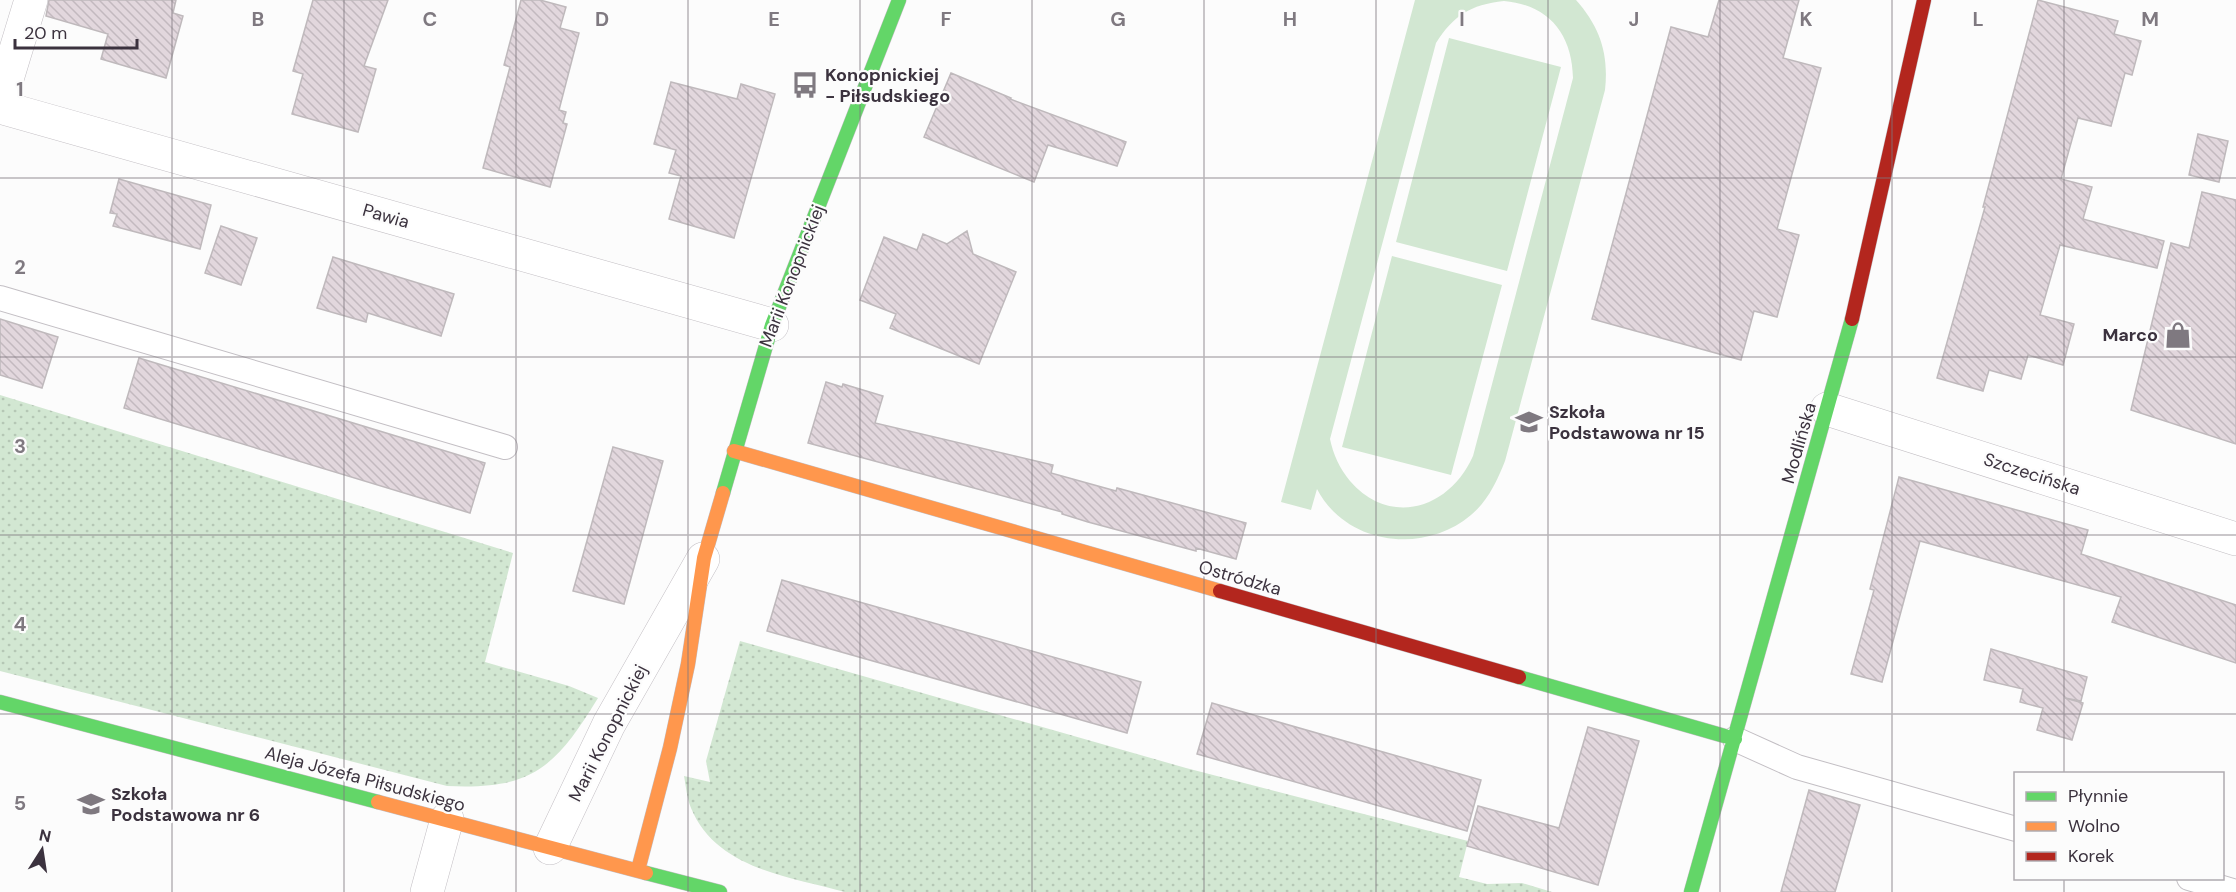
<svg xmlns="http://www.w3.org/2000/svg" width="2236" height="892" font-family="'DM Sans',sans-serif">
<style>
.grass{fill:url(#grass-dots)}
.garden{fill:#d2e7d2;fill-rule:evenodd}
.building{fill:url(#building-back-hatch);stroke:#bfb9bc;stroke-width:1.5}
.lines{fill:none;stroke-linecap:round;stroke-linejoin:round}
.lane-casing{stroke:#c3bfc4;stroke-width:26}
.street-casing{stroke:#c3bfc4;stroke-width:34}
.fast-casing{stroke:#c3bfc4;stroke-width:15}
.slow-casing{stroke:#c3bfc4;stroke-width:15}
.jam-casing{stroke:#c3bfc4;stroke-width:15}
.lane{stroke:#fff;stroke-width:24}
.street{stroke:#fff;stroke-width:33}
.fast{stroke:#63d668;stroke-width:14}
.slow{stroke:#ff974d;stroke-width:14}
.jam{stroke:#b3261e;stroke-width:14}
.grid{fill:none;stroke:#7f7980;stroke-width:1.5;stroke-opacity:0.55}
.labels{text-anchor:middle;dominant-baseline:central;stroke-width:4.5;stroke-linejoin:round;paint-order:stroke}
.poi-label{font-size:18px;font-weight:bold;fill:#3b323e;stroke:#fcfcfc;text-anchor:start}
.street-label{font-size:18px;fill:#3b323e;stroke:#fcfcfc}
.grid-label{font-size:20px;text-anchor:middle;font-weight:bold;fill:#7f7980;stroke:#fcfcfc;stroke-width:4.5;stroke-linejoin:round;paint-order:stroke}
</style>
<defs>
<pattern id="grass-dots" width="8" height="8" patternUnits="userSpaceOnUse" patternTransform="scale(1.5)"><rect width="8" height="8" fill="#d2e7d2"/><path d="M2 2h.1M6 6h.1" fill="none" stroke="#b5c7b5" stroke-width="1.8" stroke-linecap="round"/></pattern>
<pattern id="building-back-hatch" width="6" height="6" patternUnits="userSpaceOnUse" patternTransform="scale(1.5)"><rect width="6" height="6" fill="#e2d7dd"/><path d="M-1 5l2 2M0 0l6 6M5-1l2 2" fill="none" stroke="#c3b9bf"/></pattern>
</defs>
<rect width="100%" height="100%" fill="#fcfcfc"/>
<path class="grass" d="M 0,395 L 513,553 L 485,662 L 569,686 L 598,698 C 555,768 532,790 447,786 L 0,671 Z
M 740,641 L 1186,768 L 1468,841 L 1459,877 L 1487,884 L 1522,883 L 1552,892 L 845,892 C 790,877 716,869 691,808 C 687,798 686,787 684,776 L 710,782 L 706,761 Z"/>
<path class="garden" d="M 1415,0 L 1576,0 C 1600,27 1609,54 1605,90 L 1505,461 C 1497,481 1488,501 1471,515 C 1424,555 1346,545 1317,489 L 1311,510 L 1281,502 ZM 1504,1 C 1549,5 1572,34 1573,78 L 1473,456 C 1450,508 1391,528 1350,481 C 1340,469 1333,454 1330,439 L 1436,43 C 1454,15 1470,5 1504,1 Z
M 1449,38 L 1561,67 L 1507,271 L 1396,242 Z
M 1392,256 L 1502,285 L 1451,475 L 1342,447 Z"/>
<path class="building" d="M 49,0 L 176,0 L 173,13 L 183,16 L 166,78 L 101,59 L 108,34 L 46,16 Z
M 313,0 L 388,0 L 364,66 L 376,69 L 358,132 L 292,114 L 303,74 L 293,71 Z
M 521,0 L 540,0 L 566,7 L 560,28 L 579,33 L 559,110 L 566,112 L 563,123 L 567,124 L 550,187 L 483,168 L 510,67 L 504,65 Z
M 1719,0 L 1799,0 L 1783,58 L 1821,68 L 1777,229 L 1799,235 L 1795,250 L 1777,317 L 1754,311 L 1741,360 L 1592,319 L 1671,27 L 1708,37 Z
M 2038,0 L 2118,21 L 2114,34 L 2141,41 L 2132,75 L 2125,73 L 2111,126 L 2078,118 L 2061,179 L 2092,187 L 2083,219 L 2164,241 L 2157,268 L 2060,245 L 2040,315 L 2074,324 L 2063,365 L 2028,355 L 2021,379 L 1989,370 L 1983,391 L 1937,378 L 1985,207 L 1983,207 Z
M 951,73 L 1011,98 L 1010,99 L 1126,142 L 1117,166 L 1048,145 L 1034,182 L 924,137 Z
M 671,82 L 737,99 L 741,84 L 775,94 L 734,238 L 669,219 L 681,176 L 669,173 L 676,150 L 654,144 Z
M 2198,134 L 2228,141 L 2219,182 L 2189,175 Z
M 119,179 L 211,205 L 200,249 L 113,226 L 117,214 L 110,213 Z
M 2202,192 L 2236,200 L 2236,444 L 2131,410 L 2171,243 L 2189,248 Z
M 221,226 L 257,238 L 241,285 L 205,273 Z
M 967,231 L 973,254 L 1016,272 L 979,364 L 890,328 L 896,314 L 860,300 L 884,237 L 917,250 L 923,234 L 947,244 Z
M 333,257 L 454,294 L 441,336 L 368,313 L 366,322 L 317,308 Z
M 0,319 L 58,337 L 42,388 L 0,375 Z
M 139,358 L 485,463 L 470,513 L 124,408 Z
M 826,382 L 842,387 L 843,384 L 883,396 L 875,423 L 1053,465 L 1051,473 L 1116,491 L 1117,488 L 1246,523 L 1236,559 L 1196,548 L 1196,551 L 1088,522 L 1062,514 L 1062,512 L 808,443 Z
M 613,447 L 663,461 L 624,604 L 573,591 Z
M 1899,477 L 2088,530 L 2081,554 L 2236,605 L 2236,663 L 2112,622 L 2121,597 L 1920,541 L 1882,682 L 1851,674 L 1874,590 L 1870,589 Z
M 782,580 L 1141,682 L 1127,733 L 767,631 Z
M 1991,649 L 2087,677 L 2081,701 L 2065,698 L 2083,703 L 2072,740 L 2037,730 L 2043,708 L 2020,702 L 2023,689 L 1984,680 Z
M 1212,703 L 1481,780 L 1467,831 L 1197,754 Z
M 1588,727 L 1639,741 L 1598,885 L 1467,846 L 1478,806 L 1559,828 Z
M 1809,790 L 1860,805 L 1835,892 L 1781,892 Z"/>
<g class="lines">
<defs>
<path id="lane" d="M 0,298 L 505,447
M 1735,739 L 1797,767 L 2016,829
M 2189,878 L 2236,892"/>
<path id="street" d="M 0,102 L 31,0
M 0,107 L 772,325
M 1827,409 L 2236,539
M 550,848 L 609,724 L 703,559
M 427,892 L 447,819"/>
<path id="fast" d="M 723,493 L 772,325 L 899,0
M 1519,677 L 1735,739
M 0,702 L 378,802
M 646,873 L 720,892
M 1691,892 L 1852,319"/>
<path id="slow" d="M 734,451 L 1220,591
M 378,802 L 646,873
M 638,870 L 670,748 L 688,664 L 704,558 L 723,493"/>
<path id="jam" d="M 1852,319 L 1924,0
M 1220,591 L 1519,677"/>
</defs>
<use href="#lane" class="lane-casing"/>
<use href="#street" class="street-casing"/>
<use href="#fast" class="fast-casing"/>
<use href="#slow" class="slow-casing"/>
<use href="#jam" class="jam-casing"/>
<use href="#lane" class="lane"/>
<use href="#street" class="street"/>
<use href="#fast" class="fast"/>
<use href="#slow" class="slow"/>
<use href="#jam" class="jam"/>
</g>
<path class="grid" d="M 172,0 L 172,892M 344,0 L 344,892M 516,0 L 516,892M 688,0 L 688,892M 860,0 L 860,892M 1032,0 L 1032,892M 1204,0 L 1204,892M 1376,0 L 1376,892M 1548,0 L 1548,892M 1720,0 L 1720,892M 1892,0 L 1892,892M 2064,0 L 2064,774M 0,178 L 2236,178M 0,357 L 2236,357M 0,535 L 2236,535M 0,714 L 2236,714M 2064,878 L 2064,892"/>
<defs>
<symbol id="bus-bare" viewBox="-9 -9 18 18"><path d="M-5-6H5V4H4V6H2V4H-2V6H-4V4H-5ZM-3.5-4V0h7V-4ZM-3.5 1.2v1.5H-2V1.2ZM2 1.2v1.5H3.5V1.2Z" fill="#7f7980" stroke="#fcfcfc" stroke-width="2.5" paint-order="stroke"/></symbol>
<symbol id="shop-bare" viewBox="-9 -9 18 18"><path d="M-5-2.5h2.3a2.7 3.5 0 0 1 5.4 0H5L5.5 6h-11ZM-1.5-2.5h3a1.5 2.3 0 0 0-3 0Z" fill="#7f7980" stroke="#fcfcfc" stroke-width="2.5" paint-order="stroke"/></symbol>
<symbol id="school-bare" viewBox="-9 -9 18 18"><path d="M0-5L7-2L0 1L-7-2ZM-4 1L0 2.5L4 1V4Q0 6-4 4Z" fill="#7f7980" stroke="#fcfcfc" stroke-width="2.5" paint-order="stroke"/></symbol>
</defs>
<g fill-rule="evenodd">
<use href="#bus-bare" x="786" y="66" width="38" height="38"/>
<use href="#shop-bare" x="2159" y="316" width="38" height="38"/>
<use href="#school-bare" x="1510" y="403" width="38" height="38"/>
<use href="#school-bare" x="72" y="785" width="38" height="38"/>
</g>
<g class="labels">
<g class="poi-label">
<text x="825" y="75">Konopnickiej<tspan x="825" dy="21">- Piłsudskiego</tspan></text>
<text x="2158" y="335" text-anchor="end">Marco</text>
<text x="1549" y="412">Szkoła<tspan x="1549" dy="21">Podstawowa nr 15</tspan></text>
<text x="111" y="794">Szkoła<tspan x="111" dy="21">Podstawowa nr 6</tspan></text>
</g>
<g class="street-label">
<text transform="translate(386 216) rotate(16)">Pawia</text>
<text transform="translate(792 276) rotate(-69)">Marii Konopnickiej</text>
<text transform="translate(1799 443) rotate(-74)">Modlińska</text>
<text transform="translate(2032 474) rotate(18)">Szczecińska</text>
<text transform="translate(1240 578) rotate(16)">Ostródzka</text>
<text transform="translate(608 733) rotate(-63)">Marii Konopnickiej</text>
<text transform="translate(365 779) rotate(15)">Aleja Józefa Piłsudskiego</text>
</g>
</g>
<g class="grid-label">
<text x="258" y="26">B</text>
<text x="430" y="26">C</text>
<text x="602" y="26">D</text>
<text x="774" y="26">E</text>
<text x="946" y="26">F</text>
<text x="1118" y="26">G</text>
<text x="1290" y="26">H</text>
<text x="1462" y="26">I</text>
<text x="1634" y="26">J</text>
<text x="1806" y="26">K</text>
<text x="1978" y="26">L</text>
<text x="2150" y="26">M</text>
<text x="20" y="96">1</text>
<text x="20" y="274">2</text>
<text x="20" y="453">3</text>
<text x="20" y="631">4</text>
<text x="20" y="810">5</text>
</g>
<rect x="2014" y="772" width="210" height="108" fill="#fcfcfc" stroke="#afabb0" stroke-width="1.5"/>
<rect x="2026" y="792" width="30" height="9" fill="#63d668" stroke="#afabb0" stroke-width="1.5"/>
<text x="2068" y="802" font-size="18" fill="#3b323e">Płynnie</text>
<rect x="2026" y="822" width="30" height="9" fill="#ff974d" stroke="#afabb0" stroke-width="1.5"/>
<text x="2068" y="832" font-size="18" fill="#3b323e">Wolno</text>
<rect x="2026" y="852" width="30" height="9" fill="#b3261e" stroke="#afabb0" stroke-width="1.5"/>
<text x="2068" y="862" font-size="18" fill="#3b323e">Korek</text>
<g transform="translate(42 850) rotate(12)" stroke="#fcfcfc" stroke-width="4.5" paint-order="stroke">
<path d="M0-4.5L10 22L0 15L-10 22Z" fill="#3b323e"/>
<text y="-9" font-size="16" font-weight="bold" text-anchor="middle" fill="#3b323e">N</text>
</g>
<path d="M15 39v9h122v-9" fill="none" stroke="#3b323e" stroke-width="3"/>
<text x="24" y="39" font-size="18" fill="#3b323e" stroke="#fcfcfc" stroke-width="4.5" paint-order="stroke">20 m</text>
</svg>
